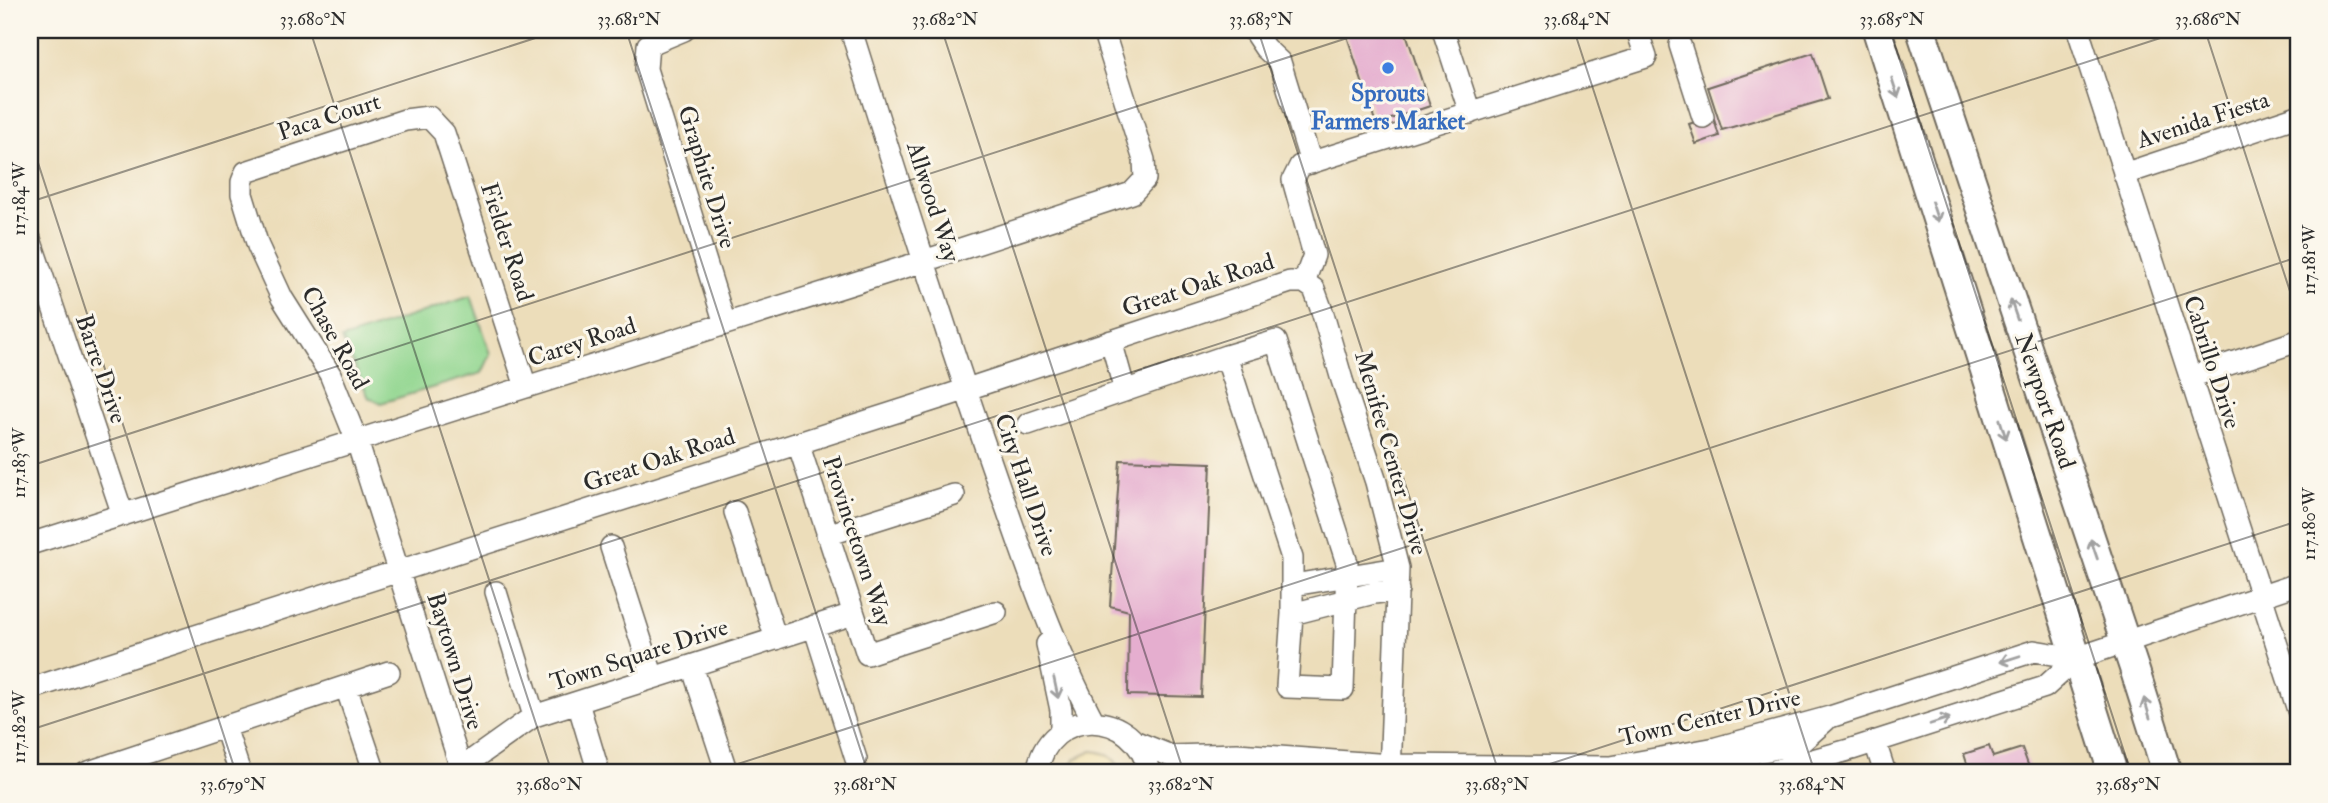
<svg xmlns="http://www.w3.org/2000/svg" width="2328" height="803" font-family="'IM FELL Double Pica',serif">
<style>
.green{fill:#91d68f;stroke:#5e805d;stroke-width:2}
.sand{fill:#eeda9e;stroke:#8c8264;stroke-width:2}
.building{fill:#e5aecf}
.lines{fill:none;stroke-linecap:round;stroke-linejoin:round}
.minor-casing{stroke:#6f695d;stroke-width:24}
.major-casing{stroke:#6f695d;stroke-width:32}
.minor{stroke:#fff;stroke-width:21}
.major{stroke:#fff;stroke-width:28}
.oneway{stroke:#a0a0a0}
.ticks{fill:none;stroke:#2b2b2b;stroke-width:2;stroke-opacity:0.45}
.shop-dot{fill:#3f7fe0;stroke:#fbf7ec;stroke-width:2.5}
.labels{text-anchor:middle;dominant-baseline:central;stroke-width:6;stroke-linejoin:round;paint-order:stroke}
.shop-label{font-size:24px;font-weight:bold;fill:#366cbe;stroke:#fbf7ec}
.street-label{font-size:24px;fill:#2b2b2b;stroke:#fbf7ec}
.neatline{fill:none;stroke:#2b2b2b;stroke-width:2.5}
.ticks-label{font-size:18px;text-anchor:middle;fill:#2b2b2b}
</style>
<rect width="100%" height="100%" fill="#fbf7ec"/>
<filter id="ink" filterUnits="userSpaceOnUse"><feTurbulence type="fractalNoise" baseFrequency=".0143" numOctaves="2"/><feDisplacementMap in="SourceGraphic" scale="14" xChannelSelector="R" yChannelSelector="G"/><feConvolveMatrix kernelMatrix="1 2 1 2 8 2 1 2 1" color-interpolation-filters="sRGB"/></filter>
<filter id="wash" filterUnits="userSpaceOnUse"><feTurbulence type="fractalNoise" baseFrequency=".00686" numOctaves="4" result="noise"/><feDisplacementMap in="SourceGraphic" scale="28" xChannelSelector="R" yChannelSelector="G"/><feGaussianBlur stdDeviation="1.57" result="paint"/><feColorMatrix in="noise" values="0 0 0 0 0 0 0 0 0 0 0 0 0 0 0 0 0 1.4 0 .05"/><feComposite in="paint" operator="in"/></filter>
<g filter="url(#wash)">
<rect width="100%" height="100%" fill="#ecddba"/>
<path class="green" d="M 471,296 L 491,354 L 482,373 L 381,403 L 369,398 L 342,339 Z"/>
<path class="sand" d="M 1092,751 C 1107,752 1117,758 1121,773 L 1067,773 L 1075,759 Z"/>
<g id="blocks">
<path class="building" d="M 1345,30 L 1405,30 L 1430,106 L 1376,124 Z
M 1813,53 L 1828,99 L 1722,130 L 1708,87 Z
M 1713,116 L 1719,136 L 1696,144 L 1689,124 Z
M 1120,460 L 1211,463 L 1201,697 L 1128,695 L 1129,611 L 1110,606 Z
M 1989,746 L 1993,757 L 2022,748 L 2031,773 L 1970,773 L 1964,754 Z"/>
</g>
</g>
<g filter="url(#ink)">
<use href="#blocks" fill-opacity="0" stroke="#6f695d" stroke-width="2"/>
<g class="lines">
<defs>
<path id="minor" d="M 684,30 L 648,45 L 646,69 L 725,324
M 851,30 C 896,174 941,318 990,460 C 1021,549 1050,639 1094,722
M 1253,30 L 1265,48 L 1280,62 L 1311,163
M 1443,30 L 1470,113
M 2078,30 L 2298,710
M 1680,45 L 1703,117
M 2124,174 L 2298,116
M 30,239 L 123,515
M 1304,282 L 1314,255 L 1293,180 L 1300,166 L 1646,57 L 1637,30
M 1304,282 L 1314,289 L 1322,311 L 1342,380 L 1376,482 L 1398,568 L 1390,773
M 1111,341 L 1125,391
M 2190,377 L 2298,341
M 1028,424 L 1226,356 L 1292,558 L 1292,614 L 1287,687 L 1343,689 L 1347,563 L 1276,341 L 1226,356
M 798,443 L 867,654 L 996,612
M 735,512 L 776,639
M 827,535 L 954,495
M 30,544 L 924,261 L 1132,193 L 1145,179 L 1144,160 L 1103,30
M 611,547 L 653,678
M 1293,585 L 1398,568
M 496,592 L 534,716
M 1292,614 L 1374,593 L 1398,590
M 814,626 L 856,759
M 1047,644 L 1061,710 L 1061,732
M 692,666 L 727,773
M 346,687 L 375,773
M 30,689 L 949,395 L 1290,282 L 1304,282
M 578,703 L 599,773
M 225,727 L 240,773
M 1136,742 L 1171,756 L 1237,754 L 1391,765 L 1611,767 L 1716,748 L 1830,717 L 2034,651 L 2077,658
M 1875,742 L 1885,773
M 461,768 L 357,441 L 330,374 L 282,298 L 258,246 L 242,194 L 242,182 L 246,172 L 405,120 L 429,117 L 444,133 L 526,387
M 86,773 L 389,672
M 454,773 L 534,716 L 853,614
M 1037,773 C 1047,705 1137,706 1149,773
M 1681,773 L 1685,768 L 1800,743 L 1826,720
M 1766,773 L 1852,749 L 2045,687 L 2077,658 L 2298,584"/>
<path id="major" d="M 1877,30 L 2113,773
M 1921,30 L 2135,671 L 2167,773"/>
</defs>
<use href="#minor" class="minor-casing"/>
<use href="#major" class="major-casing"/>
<use href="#minor" class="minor"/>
<use href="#major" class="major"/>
</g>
<defs><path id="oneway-shaft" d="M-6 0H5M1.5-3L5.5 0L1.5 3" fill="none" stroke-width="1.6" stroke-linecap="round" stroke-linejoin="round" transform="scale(1.75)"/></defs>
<g class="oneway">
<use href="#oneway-shaft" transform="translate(1895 88) rotate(72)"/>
<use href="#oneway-shaft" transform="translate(1935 212) rotate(72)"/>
<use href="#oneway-shaft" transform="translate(2014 310) rotate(-109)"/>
<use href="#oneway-shaft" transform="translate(2003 429) rotate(72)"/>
<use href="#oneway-shaft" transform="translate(2094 549) rotate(-109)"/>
<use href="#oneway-shaft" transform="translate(2010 659) rotate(162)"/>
<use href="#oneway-shaft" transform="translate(1056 688) rotate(78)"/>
<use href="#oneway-shaft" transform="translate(2147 708) rotate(-107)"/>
<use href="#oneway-shaft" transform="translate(1940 721) rotate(-18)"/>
</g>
</g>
<path class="ticks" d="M 310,30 L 552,773M 626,30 L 868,773M 942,30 L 1184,773M 1258,30 L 1499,773M 1574,30 L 1815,773M 1890,30 L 2131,773M 2205,30 L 2298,316M 30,138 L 236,773M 30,202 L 560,30M 30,466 L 1372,30M 30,730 L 2185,30M 710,773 L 2298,257M 1522,773 L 2298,521"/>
<circle class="shop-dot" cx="1388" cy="68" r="7"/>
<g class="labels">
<g class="shop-label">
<text x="1388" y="93">Sprouts<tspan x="1388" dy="28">Farmers Market</tspan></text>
</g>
<g class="street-label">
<text transform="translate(329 117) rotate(-18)">Paca Court</text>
<text transform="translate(2203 120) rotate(-18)">Avenida Fiesta</text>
<text transform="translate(707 177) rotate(73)">Graphite Drive</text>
<text transform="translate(933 202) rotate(72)">Allwood Way</text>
<text transform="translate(507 242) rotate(72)">Fielder Road</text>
<text transform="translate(1198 285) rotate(-18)">Great Oak Road</text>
<text transform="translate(335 338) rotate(61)">Chase Road</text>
<text transform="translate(582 342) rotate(-18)">Carey Road</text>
<text transform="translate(2212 362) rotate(72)">Cabrillo Drive</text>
<text transform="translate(101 369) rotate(71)">Barre Drive</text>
<text transform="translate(2045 401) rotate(71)">Newport Road</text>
<text transform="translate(1391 453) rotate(74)">Menifee Center Drive</text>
<text transform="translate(659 460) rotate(-18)">Great Oak Road</text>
<text transform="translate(1026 485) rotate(71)">City Hall Drive</text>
<text transform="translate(857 541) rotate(72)">Provincetown Way</text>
<text transform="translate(639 655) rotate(-18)">Town Square Drive</text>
<text transform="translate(455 661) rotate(73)">Baytown Drive</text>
<text transform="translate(1710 718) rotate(-13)">Town Center Drive</text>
</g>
</g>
<rect width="2328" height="803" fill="none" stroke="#fbf7ec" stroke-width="77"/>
<rect x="38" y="38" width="2252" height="726" class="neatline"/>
<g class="ticks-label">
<text x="313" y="25">33.680°N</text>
<text x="629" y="25">33.681°N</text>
<text x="945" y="25">33.682°N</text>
<text x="1261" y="25">33.683°N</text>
<text x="1577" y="25">33.684°N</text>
<text x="1892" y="25">33.685°N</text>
<text x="2208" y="25">33.686°N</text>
<text transform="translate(19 199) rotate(-90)" y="6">117.184°W</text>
<text transform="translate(2309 260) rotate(-90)" y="6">117.181°W</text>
<text transform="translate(19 463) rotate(-90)" y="6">117.183°W</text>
<text transform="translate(2309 524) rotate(-90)" y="6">117.180°W</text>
<text transform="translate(19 727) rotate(-90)" y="6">117.182°W</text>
<text x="233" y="790">33.679°N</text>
<text x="549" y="790">33.680°N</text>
<text x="865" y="790">33.681°N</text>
<text x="1181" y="790">33.682°N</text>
<text x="1497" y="790">33.683°N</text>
<text x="1812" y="790">33.684°N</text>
<text x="2128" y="790">33.685°N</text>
</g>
</svg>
